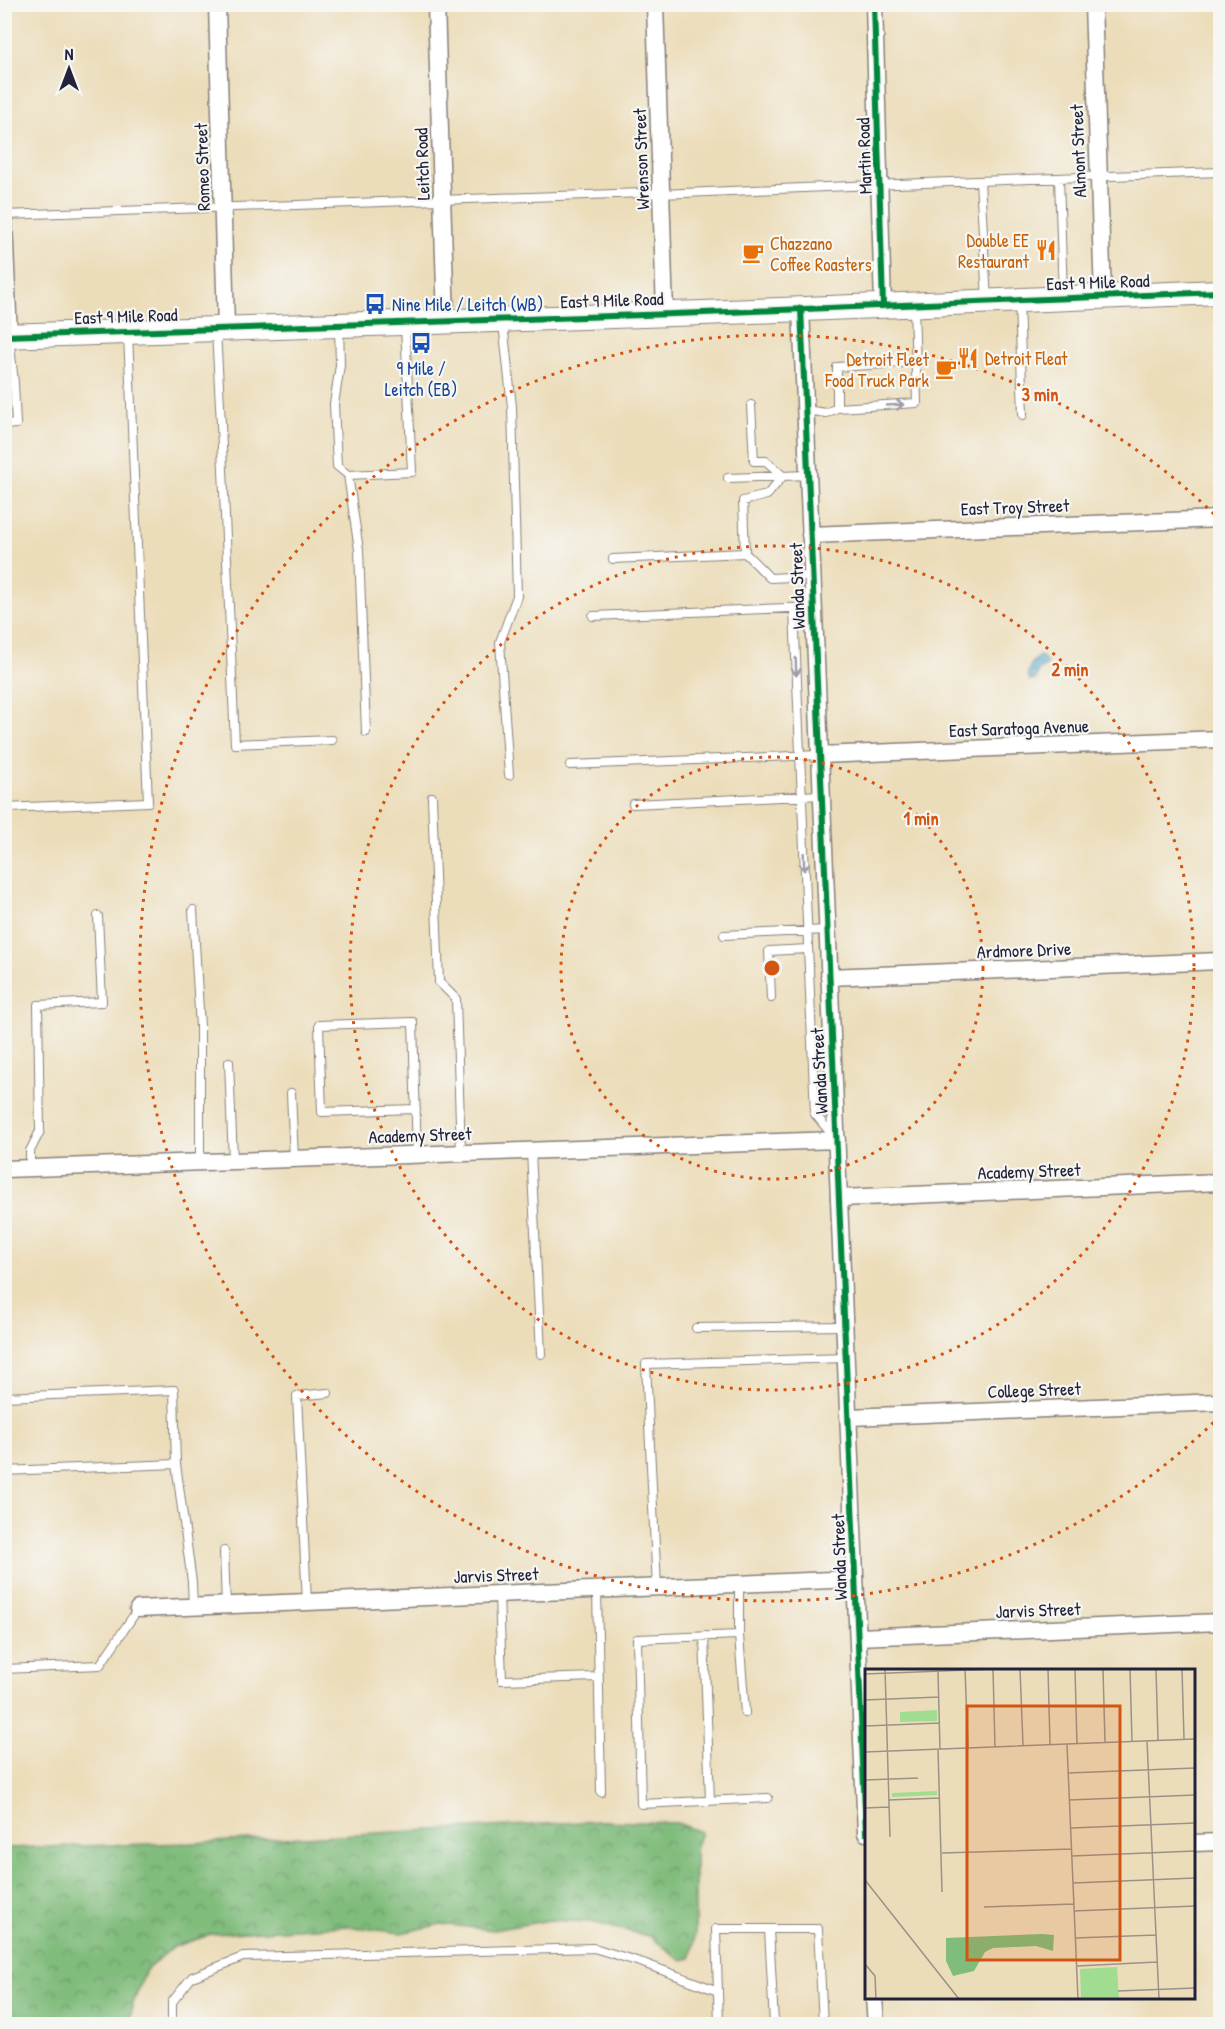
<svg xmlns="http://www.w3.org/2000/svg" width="1225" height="2029" font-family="'Patrick Hand',sans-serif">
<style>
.forest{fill:url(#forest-crowns);stroke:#516f5b;stroke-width:1.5}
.water{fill:url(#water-rules);stroke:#3c6a88;stroke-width:1.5}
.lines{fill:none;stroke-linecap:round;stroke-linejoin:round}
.service-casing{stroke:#87807a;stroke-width:10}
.minor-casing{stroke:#87807a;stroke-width:19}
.secondary-casing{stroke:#87807a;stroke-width:26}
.service{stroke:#fff;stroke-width:8}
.minor{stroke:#fff;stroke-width:16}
.secondary{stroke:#fff;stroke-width:24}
.cycleway-casing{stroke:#f6f6f2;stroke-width:10}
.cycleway{stroke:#00873e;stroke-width:6}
.oneway{stroke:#9c9ca7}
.ring{fill:none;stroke:#d45411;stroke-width:3;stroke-dasharray:3 6}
.labels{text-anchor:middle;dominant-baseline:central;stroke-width:4.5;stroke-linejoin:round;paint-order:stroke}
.street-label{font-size:18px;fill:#22223b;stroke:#f6f6f2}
.food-label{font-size:18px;fill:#c56008;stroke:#f6f6f2;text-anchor:end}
.transit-label{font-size:18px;fill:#164399;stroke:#f6f6f2;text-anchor:start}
.inset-road{fill:none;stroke:#9b9287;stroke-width:1.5}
.view{fill:#d45411;fill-opacity:0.15;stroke:#d45411;stroke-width:3}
.inset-edge{fill:none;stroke:#22223b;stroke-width:3}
.centre{fill:#d45411;stroke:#f6f6f2;stroke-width:3}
.ring-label{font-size:18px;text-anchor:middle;font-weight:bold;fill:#d45411;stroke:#f6f6f2;stroke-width:4.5;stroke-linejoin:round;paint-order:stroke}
</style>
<defs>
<pattern id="forest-crowns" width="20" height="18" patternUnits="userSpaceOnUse" patternTransform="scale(1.5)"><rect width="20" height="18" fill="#80bc7b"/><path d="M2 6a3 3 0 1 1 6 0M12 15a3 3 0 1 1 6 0" fill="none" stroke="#689866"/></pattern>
<pattern id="water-rules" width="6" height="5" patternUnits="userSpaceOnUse" patternTransform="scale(1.5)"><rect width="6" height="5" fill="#56b2d4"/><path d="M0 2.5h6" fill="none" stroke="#4790ad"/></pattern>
</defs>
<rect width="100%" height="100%" fill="#f6f6f2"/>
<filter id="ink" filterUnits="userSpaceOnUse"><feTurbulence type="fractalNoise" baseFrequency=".0167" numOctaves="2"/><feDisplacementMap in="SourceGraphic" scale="12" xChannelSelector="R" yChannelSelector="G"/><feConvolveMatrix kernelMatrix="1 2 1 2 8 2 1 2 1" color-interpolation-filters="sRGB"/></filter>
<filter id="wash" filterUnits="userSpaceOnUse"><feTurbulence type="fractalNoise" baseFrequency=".008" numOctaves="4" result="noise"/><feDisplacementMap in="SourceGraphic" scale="24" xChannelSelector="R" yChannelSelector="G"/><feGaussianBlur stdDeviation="1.35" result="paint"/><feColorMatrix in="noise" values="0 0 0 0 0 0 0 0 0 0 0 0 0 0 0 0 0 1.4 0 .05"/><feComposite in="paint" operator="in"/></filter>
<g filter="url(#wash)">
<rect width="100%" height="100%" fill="#ecddba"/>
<path class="forest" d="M 601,1821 L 677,1823 L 701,1832 L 695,1850 L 695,1934 L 691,1958 L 681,1960 L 649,1936 L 590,1922 L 550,1920 L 493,1930 L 441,1924 L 401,1933 L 347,1926 L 212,1934 L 173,1947 L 146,1970 L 132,2006 L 130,2024 L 5,2024 L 5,1848 L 192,1843 Z"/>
<path class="water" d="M 1040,656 L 1044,658 L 1047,665 L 1038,671 L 1035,680 L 1030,681 C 1025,672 1032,661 1040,656 Z"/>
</g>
<g filter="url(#ink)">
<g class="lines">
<defs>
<path id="service" d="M 1059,178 L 1063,295
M 980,181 L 987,300
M 4,215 L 644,193 L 661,194 L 898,184 L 1220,172
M 1019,301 L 1023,415
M 503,323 L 512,407 L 517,596 L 500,642 L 509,775
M 339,326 L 340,365 L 334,404 L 337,466 L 348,475 L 359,550 L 366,732
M 216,331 L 221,424 L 235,744 L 332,740
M 4,383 L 14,383
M 837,408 L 837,367 L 916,362
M 805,410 L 826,413 L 837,408 L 917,403 L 914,307
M 4,425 L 16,424 L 14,383 L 9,336
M 348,475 L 412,472 L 405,326
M 728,478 L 808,475
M 745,553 L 743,501 L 767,495 L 783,476 L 766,461 L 754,461 L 751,405
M 613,559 L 745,553 L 770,578 L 812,576
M 794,609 L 815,1114 L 834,1137
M 593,616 L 813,607
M 570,765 L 820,755
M 432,797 L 439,982 L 456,999 L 461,1153
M 633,804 L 822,795
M 4,808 L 148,802 L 128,334
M 193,910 L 200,1027 L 200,1162
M 724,935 L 827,930
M 771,998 L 769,951 L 808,949
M 229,1062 L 233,1161
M 291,1093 L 294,1159
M 416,1109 L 322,1112 L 319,1025 L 413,1022 L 417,1155
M 531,1151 L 541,1354
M 30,1168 L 30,1151 L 40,1131 L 38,1005 L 102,1002 L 98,916
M 696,1328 L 845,1326
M 4,1397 L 174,1390 L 176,1464 L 192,1582 L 193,1607
M 4,1471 L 176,1464
M 224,1551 L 226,1605
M 739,1585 L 739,1635 L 745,1713
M 657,1588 L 646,1364 L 846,1358
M 597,1590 L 601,1792
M 499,1594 L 502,1680 L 598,1677
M 307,1602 L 297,1396 L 328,1393
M 739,1635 L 637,1639 L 641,1804 L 768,1798
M 704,1636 L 710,1801
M 4,1669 L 100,1665 L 138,1609
M 769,1929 L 774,2024
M 172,2024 L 172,2002 L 192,1977 L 243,1957 L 594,1948 L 643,1963 L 718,1991
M 719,2024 L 716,1929 L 818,1929 L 823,2024"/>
<path id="minor" d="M 217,4 L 226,327
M 436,4 L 446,321
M 655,4 L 665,313
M 874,4 L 883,306
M 1093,4 L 1103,297
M 4,223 L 9,336
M 801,308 L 866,1833
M 810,535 L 1220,519
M 820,755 L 1220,739
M 829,977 L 1220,961
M 4,1169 L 837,1140
M 840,1198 L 1220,1182
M 849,1417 L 1220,1402
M 138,1609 L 855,1579
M 858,1637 L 1220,1622
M 1194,1843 L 1220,1842
M 874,1998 L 876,2024"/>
<path id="secondary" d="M 4,336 L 703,313 L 1220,292"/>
</defs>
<use href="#service" class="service-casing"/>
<use href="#minor" class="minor-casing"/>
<use href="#secondary" class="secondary-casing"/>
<use href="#service" class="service"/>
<use href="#minor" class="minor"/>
<use href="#secondary" class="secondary"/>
<defs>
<path id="cycleway" d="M 874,4 L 883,306
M 801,308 L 866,1833
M 4,336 L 703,313 L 1220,292"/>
</defs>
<use href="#cycleway" class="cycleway-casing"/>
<use href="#cycleway" class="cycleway"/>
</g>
<defs><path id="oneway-shaft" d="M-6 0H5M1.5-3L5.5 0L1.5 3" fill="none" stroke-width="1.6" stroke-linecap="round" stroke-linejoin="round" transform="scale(1.5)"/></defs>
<g class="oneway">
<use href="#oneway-shaft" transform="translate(895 405) rotate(-3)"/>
<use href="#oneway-shaft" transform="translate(796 667) rotate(88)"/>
<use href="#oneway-shaft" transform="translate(804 862) rotate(88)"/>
</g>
</g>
<g class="ring">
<circle cx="772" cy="968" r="211"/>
<circle cx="772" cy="968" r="422"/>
<path d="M1220 1416A633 633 0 1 1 1220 520"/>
</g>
<defs>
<symbol id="restaurant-bare" viewBox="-9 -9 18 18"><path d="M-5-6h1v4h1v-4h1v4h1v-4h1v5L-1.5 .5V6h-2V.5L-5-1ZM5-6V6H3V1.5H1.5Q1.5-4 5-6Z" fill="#e8710a" stroke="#f6f6f2" stroke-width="2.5" paint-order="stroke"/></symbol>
<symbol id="cafe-bare" viewBox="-9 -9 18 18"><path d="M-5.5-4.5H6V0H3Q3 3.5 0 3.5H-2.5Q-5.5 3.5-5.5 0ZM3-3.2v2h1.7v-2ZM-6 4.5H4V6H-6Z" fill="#e8710a" stroke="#f6f6f2" stroke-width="2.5" paint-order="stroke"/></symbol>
<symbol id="bus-bare" viewBox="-9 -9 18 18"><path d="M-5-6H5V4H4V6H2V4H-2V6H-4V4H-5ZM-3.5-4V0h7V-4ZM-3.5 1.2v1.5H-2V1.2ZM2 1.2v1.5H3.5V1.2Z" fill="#1a4fb4" stroke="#f6f6f2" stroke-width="2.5" paint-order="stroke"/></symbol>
</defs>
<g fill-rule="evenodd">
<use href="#restaurant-bare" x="1031" y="235" width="30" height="30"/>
<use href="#cafe-bare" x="738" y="238" width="30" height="30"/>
<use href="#bus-bare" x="360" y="289" width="30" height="30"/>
<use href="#bus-bare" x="406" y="328" width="30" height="30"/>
<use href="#restaurant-bare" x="953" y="343" width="30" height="30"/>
<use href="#cafe-bare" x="931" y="354" width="30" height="30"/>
</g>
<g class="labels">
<g class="street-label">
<text transform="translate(1078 151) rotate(-92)">Almont Street</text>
<text transform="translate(864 156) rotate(-92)">Martin Road</text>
<text transform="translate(641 159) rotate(-92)">Wrenson Street</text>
<text transform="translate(422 164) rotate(-92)">Leitch Road</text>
<text transform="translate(202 167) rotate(-92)">Romeo Street</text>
<text transform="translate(1098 282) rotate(-2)">East 9 Mile Road</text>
<text transform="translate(612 300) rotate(-2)">East 9 Mile Road</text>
<text transform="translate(126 316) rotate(-2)">East 9 Mile Road</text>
<text transform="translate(1015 507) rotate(-2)">East Troy Street</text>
<text transform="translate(797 586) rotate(-92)">Wanda Street</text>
<text transform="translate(1019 728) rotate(-2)">East Saratoga Avenue</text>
<text transform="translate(1024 950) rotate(-2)">Ardmore Drive</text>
<text transform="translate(819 1071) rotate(-93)">Wanda Street</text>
<text transform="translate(420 1135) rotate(-2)">Academy Street</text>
<text transform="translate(1029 1171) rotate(-2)">Academy Street</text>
<text transform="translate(1034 1390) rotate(-2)">College Street</text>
<text transform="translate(839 1557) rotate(-92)">Wanda Street</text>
<text transform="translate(496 1575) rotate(-2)">Jarvis Street</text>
<text transform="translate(1038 1610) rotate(-2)">Jarvis Street</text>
</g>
<g class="food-label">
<text x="1029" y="240">Double EE<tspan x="1029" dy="21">Restaurant</tspan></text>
<text x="770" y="243" text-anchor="start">Chazzano<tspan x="770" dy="21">Coffee Roasters</tspan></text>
<text x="985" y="358" text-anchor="start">Detroit Fleat</text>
<text x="929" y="359">Detroit Fleet<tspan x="929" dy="21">Food Truck Park</tspan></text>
</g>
<g class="transit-label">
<text x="392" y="304">Nine Mile / Leitch (WB)</text>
<text x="421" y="368" text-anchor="middle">9 Mile /<tspan x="421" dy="21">Leitch (EB)</tspan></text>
</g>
</g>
<g transform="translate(865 1669)">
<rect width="330" height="330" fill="#ecddba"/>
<path d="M 72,122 L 72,126 L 27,128 L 27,124 Z" fill="#a1dd91"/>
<path d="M 177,265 L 189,266 L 188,282 L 171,277 L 128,279 L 120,283 L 109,302 L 88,307 L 81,292 L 81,269 Z" fill="#80bc7b"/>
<path d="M 72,41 L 72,52 L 35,53 L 35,43 ZM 252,298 L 254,330 L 216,330 L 215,300 Z" fill="#a1dd91"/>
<path d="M 235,301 L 232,315 L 216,320 L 216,303 Z" fill="#a1dd91"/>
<path class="inset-road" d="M 20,0 L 25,168M 100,0 L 103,79M 155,0 L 158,76M 183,0 L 185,75M 210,0 L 212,75M 238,0 L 240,73M 265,0 L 267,73M 291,0 L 293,71M 317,0 L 319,70M 128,1 L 130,78M 73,3 L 75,80M 0,5 L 129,0M 0,31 L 74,28M 0,57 L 75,54M 282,72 L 294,330M 202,76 L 213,330M 73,80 L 77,223M 0,83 L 330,70M 203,104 L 330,99M 0,111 L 53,109M 24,131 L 75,129M 204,131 L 330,126M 0,139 L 24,138M 206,159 L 330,154M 77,184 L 206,180M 207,187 L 330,182M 0,211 L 94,330M 208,214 L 330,209M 119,238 L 209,235M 209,242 L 330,237M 210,269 L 291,266M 0,295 L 10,307 L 11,330M 212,297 L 292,293M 253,322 L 330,319"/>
<path class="view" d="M 102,37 L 255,37 L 255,291 L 102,291 Z"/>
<rect width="330" height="330" class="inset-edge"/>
</g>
<circle cx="772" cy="968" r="9" class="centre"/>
<g class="ring-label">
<text x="1040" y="401">3 min</text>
<text x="1070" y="676">2 min</text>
<text x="921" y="825">1 min</text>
</g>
<rect width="1225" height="2029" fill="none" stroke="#f6f6f2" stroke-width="24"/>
<g transform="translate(69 69)" stroke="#f6f6f2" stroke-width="4.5" paint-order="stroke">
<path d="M0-4.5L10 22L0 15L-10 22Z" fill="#22223b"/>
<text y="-9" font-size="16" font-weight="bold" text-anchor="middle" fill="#22223b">N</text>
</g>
</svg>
